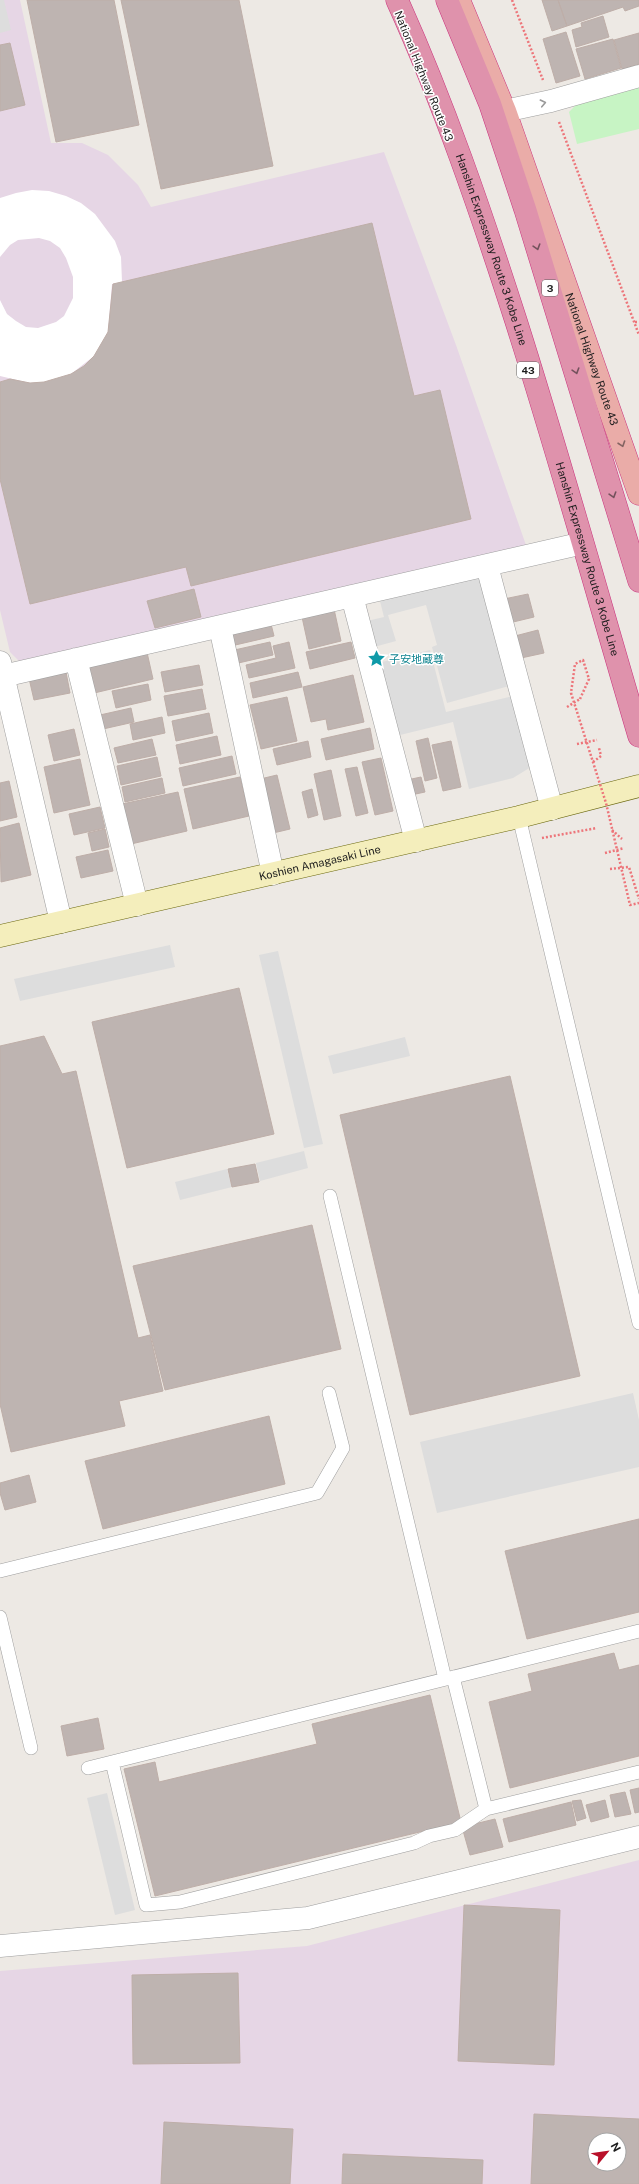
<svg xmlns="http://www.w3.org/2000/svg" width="639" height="2184" font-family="'Public Sans','Noto Sans JP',sans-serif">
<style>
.industrial{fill:#e6d6e5;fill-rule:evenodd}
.park{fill:#c7f4c4}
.parking{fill:#ddd}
.pier{fill:#fff}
.building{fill:#beb4b1;stroke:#beaea8;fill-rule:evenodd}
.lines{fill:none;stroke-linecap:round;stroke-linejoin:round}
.service-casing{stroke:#9e9e9e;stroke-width:14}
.minor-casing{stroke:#9e9e9e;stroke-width:23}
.tertiary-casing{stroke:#9e9e9e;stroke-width:23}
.secondary-casing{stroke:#6a670e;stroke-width:23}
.trunk-casing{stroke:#ca337d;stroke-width:23}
.motorway-casing{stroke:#ca337d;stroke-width:23}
.path{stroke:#ed757a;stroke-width:2.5;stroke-dasharray:2 2;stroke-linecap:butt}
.service{stroke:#fff;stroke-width:13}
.minor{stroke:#fff;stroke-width:22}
.tertiary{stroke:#fff;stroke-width:22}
.secondary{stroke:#f4eebc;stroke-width:22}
.trunk{stroke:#eaaca8;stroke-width:22}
.motorway{stroke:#df92ac;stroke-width:22}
.path-bridge{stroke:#ed757a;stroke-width:2.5;stroke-dasharray:2 2;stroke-linecap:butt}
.oneway{stroke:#999}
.oneway2{stroke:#74525d}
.oneway3{stroke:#846462}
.labels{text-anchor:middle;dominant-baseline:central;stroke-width:3;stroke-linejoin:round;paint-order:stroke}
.shield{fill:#fff;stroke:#616161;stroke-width:1}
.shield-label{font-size:10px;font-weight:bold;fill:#1d1d1d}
.street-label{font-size:11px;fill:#1d1d1d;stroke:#fff}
.culture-label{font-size:11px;fill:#0d838f;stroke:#fff;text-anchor:start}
</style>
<rect width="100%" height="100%" fill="#ede9e4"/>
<path class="industrial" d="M 0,0 L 20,0 L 51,143 L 82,143 L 108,155 L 138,185 L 151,207 L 384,152 L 456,345 L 527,548 L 20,662 L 10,652 L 0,610 Z
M 639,1860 L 639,2184 L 0,2184 L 0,1971 L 307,1946 ZM 595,2140 L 619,2140 L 619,2164 L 595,2164 Z"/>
<path class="park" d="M 639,87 L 639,129 L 577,144 L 569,112 L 576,105 Z"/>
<path class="parking" d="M 0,0 L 4,0 L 11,30 L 0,33 Z
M 483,573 L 513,685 L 447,703 L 432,647 L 437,645 L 426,605 L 388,615 L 396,641 L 374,647 L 367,621 L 384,617 L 380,601 Z
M 430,650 L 446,712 L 513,696 L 531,767 L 513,778 L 469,789 L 453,722 L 396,736 L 378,663 Z
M 170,945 L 175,967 L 20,1001 L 14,979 Z
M 278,951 L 323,1144 L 304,1148 L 259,955 Z
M 405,1037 L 410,1056 L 333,1074 L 328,1056 Z
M 304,1151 L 308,1168 L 260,1181 L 256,1163 Z
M 227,1169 L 232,1187 L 180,1200 L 175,1182 Z
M 633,1393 L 639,1420 L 639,1467 L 437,1513 L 420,1442 Z
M 107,1793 L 135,1910 L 115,1915 L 87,1798 Z"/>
<path class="pier" d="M 32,190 L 49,191 L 66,196 L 81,203 L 95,214 L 115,241 L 121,257 L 122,282 L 112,284 L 108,332 L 94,356 L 71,374 L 44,382 L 30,383 L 0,376 L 0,300 L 7,314 L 16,321 L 26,327 L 38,328 L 56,322 L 64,316 L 73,298 L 73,277 L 66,258 L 60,248 L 50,241 L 39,238 L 18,240 L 10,245 L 0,257 L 0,198 L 16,193 Z"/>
<path class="building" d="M 27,0 L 114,0 L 139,125 L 56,142 Z
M 121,0 L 239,0 L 273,166 L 161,189 Z
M 542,0 L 558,0 L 567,26 L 552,31 Z
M 558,0 L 639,0 L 639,6 L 625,11 L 623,7 L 567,26 Z
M 603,16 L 609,37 L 576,47 L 572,30 L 582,27 L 581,23 Z
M 566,32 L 580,76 L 556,83 L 543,39 Z
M 639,33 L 639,64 L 622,69 L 614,40 Z
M 613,39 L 621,68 L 585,79 L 576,49 Z
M 10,43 L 25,105 L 0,111 L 0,45 Z
M 372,223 L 414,396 L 440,390 L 471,519 L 191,586 L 186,567 L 30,604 L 0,479 L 0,382 L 10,379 L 30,383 L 44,382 L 71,374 L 84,366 L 94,356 L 108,332 L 113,284 Z
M 194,589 L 201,617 L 155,628 L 147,601 Z
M 528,594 L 534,617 L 509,623 L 504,599 Z
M 334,609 L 341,641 L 309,649 L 302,617 Z
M 271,624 L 274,636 L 231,646 L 228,633 Z
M 538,630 L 544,653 L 521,658 L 515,636 Z
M 270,642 L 273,655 L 234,664 L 230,651 Z
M 289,642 L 295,668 L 249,678 L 246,665 L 276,658 L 273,646 Z
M 351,642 L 355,658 L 310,669 L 306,652 Z
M 146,648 L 153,679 L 90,694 L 85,672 L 93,661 Z
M 199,665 L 203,685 L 165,692 L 161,672 Z
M 65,667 L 70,693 L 34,700 L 28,674 Z
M 298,672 L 302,687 L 253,698 L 250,683 Z
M 353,675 L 364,722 L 328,730 L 326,719 L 311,722 L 303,687 Z
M 148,684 L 151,700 L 116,708 L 112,691 Z
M 202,689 L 206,709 L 168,716 L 164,696 Z
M 287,697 L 297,741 L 261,749 L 250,705 Z
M 131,708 L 134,722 L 103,729 L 100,715 Z
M 209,713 L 213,733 L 176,741 L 172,721 Z
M 162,717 L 165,733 L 133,740 L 130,724 Z
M 370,728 L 374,749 L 326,760 L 321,739 Z
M 74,729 L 80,755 L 54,761 L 48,735 Z
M 217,736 L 221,755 L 180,764 L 176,745 Z
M 428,738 L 437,778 L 425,781 L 416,741 Z
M 152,739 L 156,755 L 118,763 L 114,748 Z
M 308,741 L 311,757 L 277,765 L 273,749 Z
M 451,741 L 461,787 L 443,791 L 432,745 Z
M 232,756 L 236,774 L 183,786 L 179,768 Z
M 157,757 L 161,776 L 121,785 L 117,766 Z
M 381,758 L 393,811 L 375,815 L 362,762 Z
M 80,759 L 90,805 L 54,813 L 44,767 Z
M 357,767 L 368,813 L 356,816 L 345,769 Z
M 331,770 L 341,816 L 324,820 L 314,774 Z
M 277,775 L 290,829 L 269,834 L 256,780 Z
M 240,777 L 249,816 L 193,829 L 184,789 Z
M 421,777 L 425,792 L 411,795 L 407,780 Z
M 162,778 L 165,793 L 125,802 L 122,787 Z
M 9,781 L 17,817 L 0,821 L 0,783 Z
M 312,789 L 318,815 L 308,818 L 302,792 Z
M 178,792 L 187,831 L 131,844 L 122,804 Z
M 100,807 L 105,828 L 74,835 L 69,814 Z
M 19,823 L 31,875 L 1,882 L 0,828 Z
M 105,829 L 109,847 L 92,851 L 88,833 Z
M 108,850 L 113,871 L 81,878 L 76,857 Z
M 239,988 L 274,1134 L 127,1168 L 92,1022 Z
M 44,1036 L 62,1074 L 76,1071 L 138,1338 L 150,1335 L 163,1391 L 119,1401 L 125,1426 L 11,1452 L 0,1404 L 0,1046 Z
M 510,1076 L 580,1376 L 410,1415 L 340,1115 Z
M 255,1164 L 259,1182 L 232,1187 L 228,1169 Z
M 312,1225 L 341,1349 L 165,1390 L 133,1266 Z
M 269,1416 L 285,1484 L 103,1529 L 85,1461 Z
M 29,1475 L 36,1502 L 5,1510 L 0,1493 L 0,1483 Z
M 639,1519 L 639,1612 L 527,1639 L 505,1551 Z
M 614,1653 L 619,1670 L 639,1665 L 639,1756 L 510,1788 L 489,1702 L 532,1691 L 528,1674 Z
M 430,1695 L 461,1822 L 155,1896 L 124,1769 L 155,1762 L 159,1782 L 317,1744 L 312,1724 Z
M 98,1718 L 104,1749 L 67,1756 L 61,1726 Z
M 639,1788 L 639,1812 L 635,1813 L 630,1790 Z
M 625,1792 L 631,1814 L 615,1817 L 610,1795 Z
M 581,1800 L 586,1818 L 577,1821 L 572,1801 Z
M 605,1800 L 609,1817 L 591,1822 L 586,1805 Z
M 571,1802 L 576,1825 L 509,1842 L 503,1819 Z
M 495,1819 L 503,1847 L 470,1855 L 462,1827 Z
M 464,1905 L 560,1910 L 554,2065 L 458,2061 Z
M 238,1973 L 240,2063 L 133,2064 L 132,1975 Z
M 534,2114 L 639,2119 L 639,2184 L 531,2184 ZM 595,2140 L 619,2140 L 619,2164 L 595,2164 Z
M 164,2122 L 293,2129 L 290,2184 L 161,2184 Z
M 343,2154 L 483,2160 L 482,2184 L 342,2184 Z"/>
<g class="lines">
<defs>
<path id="service" d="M 519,817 L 639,1323
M 330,1196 L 445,1679
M 0,1571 L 317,1493 L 343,1448 L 329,1393
M 0,1617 L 31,1748
M 453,1677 L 486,1809 L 639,1772
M 112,1762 L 146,1905 L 180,1902 L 414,1843 L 429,1836 L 455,1830 L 486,1809
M 88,1768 L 639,1631"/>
<path id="minor" d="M 505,111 L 551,101 L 639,76
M 487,566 L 552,809
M 352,596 L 416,841
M 220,627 L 273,874
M 76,659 L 137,905
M 0,662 L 61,922
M 3,676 L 579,544"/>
<path id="tertiary" d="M 0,1946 L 308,1918 L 639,1837"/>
<g id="secondary">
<path id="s1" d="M 0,936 L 519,817 L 639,786"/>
</g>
<g id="trunk">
<path id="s2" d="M 459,0 L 505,111 L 639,494"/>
</g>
<g id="motorway">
<path id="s3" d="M 397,0 C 444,104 481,212 516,321 C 560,459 598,597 639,736"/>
<path d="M 447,0 L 490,104 L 525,209 L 639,581"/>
</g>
</defs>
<use href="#service" class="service-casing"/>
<use href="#minor" class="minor-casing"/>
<use href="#tertiary" class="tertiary-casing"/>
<use href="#secondary" class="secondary-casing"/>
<use href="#trunk" class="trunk-casing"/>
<use href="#motorway" class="motorway-casing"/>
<path class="path" d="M 512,0 L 543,80
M 559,122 L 639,335
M 635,322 L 639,322
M 567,707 L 580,699
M 577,744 L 597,740
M 593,762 L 601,756 L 599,748
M 612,830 L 622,839
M 542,838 L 597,828
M 605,853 L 624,848
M 610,869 L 629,867 L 639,899"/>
<use href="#service" class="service"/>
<use href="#minor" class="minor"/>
<use href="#tertiary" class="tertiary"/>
<use href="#secondary" class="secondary"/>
<use href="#trunk" class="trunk"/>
<use href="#motorway" class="motorway"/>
<path class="path-bridge" d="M 580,699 L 589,679 L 583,660 L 575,664 L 571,693 L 606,803 L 630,905 L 639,903"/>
</g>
<defs><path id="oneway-chevron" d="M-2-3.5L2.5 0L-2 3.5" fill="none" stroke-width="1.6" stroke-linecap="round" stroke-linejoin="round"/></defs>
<use class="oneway" href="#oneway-chevron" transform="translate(543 103) rotate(-12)"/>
<g class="oneway2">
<use href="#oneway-chevron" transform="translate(537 247) rotate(73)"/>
<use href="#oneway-chevron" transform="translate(576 371) rotate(73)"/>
<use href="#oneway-chevron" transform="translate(613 495) rotate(73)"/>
</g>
<use class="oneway3" href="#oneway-chevron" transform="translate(622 444) rotate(71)"/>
<defs>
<symbol id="sight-bare" viewBox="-9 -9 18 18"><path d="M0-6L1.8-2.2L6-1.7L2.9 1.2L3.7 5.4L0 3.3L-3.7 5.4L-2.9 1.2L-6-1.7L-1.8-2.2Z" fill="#0f9aa8" stroke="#fff" stroke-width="2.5" paint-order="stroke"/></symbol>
</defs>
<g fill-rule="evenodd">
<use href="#sight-bare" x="364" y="646" width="25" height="25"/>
</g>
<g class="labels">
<g class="shield">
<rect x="542" y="280" width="16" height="16" rx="3"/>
<rect x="517" y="362" width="22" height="16" rx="3"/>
</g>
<g class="shield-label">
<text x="550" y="288">3</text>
<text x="528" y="370">43</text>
</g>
<g class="street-label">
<text transform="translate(424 76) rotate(68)">National Highway Route 43</text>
<text stroke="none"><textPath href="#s3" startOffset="267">Hanshin Expressway Route 3 Kobe Line</textPath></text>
<text stroke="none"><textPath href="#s2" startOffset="383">National Highway Route 43</textPath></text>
<text stroke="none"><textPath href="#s3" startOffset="591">Hanshin Expressway Route 3 Kobe Line</textPath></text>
<text stroke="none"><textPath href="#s1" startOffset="328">Koshien Amagasaki Line</textPath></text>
</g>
<g class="culture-label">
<text x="389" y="659">子安地蔵尊</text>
</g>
</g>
<g transform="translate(607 2152) rotate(61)"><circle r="19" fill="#ffffff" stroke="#a5a5a5"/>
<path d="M0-3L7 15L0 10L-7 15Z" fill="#b9112a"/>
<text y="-6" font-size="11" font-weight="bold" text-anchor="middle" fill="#1d1d1d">N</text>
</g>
</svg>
